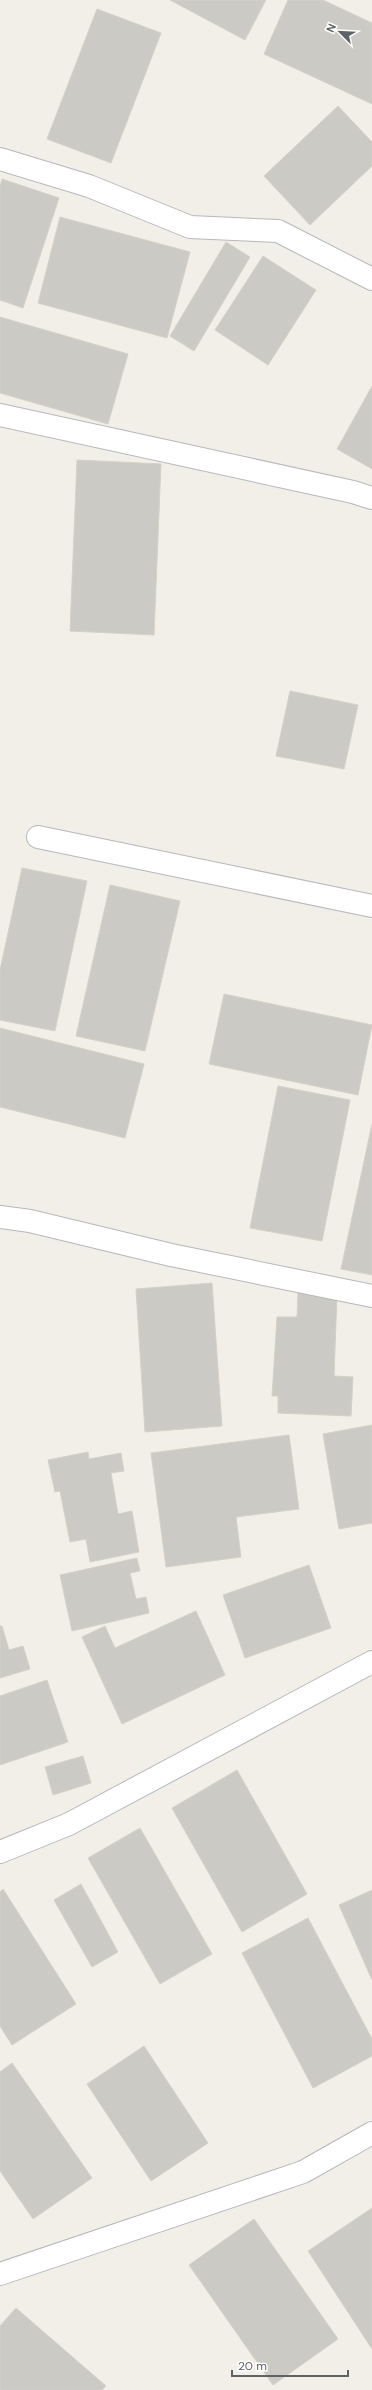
<svg xmlns="http://www.w3.org/2000/svg" width="372" height="2390" font-family="'DM Sans',sans-serif">
<style>
.building{fill:#cccac5;stroke:#d6d1c6}
.lines{fill:none;stroke-linecap:round;stroke-linejoin:round}
.street-casing{stroke:#b5b8bc;stroke-width:24}
.street{stroke:#fff;stroke-width:22}
</style>
<rect width="100%" height="100%" fill="#f1efe8"/>
<path class="building" d="M 170,0 L 266,0 L 245,40 Z
M 288,0 L 323,0 L 372,23 L 372,104 L 264,54 Z
M 97,9 L 161,33 L 111,163 L 47,139 Z
M 338,106 L 372,142 L 372,166 L 310,225 L 264,176 Z
M 2,179 L 59,198 L 23,308 L 0,300 L 0,186 Z
M 60,217 L 190,252 L 167,338 L 38,303 Z
M 226,242 L 250,257 L 194,351 L 170,336 Z
M 263,256 L 316,290 L 268,365 L 215,330 Z
M 0,317 L 128,354 L 108,424 L 0,393 Z
M 372,386 L 372,469 L 337,449 Z
M 77,460 L 161,464 L 154,635 L 70,631 Z
M 290,691 L 358,705 L 344,769 L 276,756 Z
M 22,868 L 87,881 L 55,1031 L 0,1020 L 0,970 Z
M 110,885 L 180,901 L 145,1051 L 76,1036 Z
M 224,994 L 372,1025 L 358,1095 L 209,1064 Z
M 0,1028 L 144,1064 L 125,1138 L 0,1107 Z
M 278,1086 L 350,1100 L 322,1241 L 250,1228 Z
M 372,1124 L 372,1275 L 341,1269 Z
M 212,1283 L 222,1426 L 145,1432 L 136,1289 Z
M 298,1293 L 337,1295 L 334,1376 L 353,1377 L 351,1416 L 278,1413 L 278,1396 L 272,1396 L 277,1317 L 297,1317 Z
M 372,1425 L 372,1523 L 339,1529 L 323,1434 Z
M 289,1435 L 299,1509 L 236,1517 L 241,1557 L 166,1567 L 151,1453 Z
M 88,1452 L 89,1459 L 121,1453 L 124,1471 L 111,1473 L 118,1514 L 132,1511 L 139,1552 L 90,1562 L 86,1539 L 70,1542 L 60,1491 L 55,1492 L 48,1460 Z
M 137,1558 L 140,1571 L 130,1573 L 136,1599 L 146,1597 L 149,1613 L 72,1631 L 60,1575 Z
M 309,1565 L 331,1628 L 245,1658 L 223,1595 Z
M 196,1611 L 225,1675 L 122,1724 L 82,1637 L 105,1626 L 115,1648 Z
M 0,1626 L 2,1626 L 9,1650 L 23,1646 L 30,1669 L 0,1678 Z
M 47,1680 L 68,1742 L 0,1765 L 0,1696 Z
M 83,1756 L 91,1783 L 53,1795 L 45,1767 Z
M 237,1770 L 307,1894 L 242,1932 L 172,1808 Z
M 140,1828 L 212,1954 L 160,1984 L 88,1858 Z
M 81,1884 L 118,1952 L 92,1967 L 54,1900 Z
M 3,1889 L 76,2004 L 12,2045 L 0,2026 L 0,1892 Z
M 372,1890 L 372,1980 L 339,1905 Z
M 308,1918 L 372,2039 L 372,2056 L 313,2088 L 242,1953 Z
M 144,2046 L 208,2143 L 151,2181 L 87,2084 Z
M 12,2063 L 92,2178 L 33,2219 L 0,2171 L 0,2072 Z
M 372,2208 L 372,2349 L 308,2251 Z
M 254,2219 L 338,2339 L 273,2385 L 189,2265 Z
M 16,2308 L 106,2386 L 102,2390 L 0,2390 L 0,2326 Z"/>
<g class="lines">
<defs>
<path id="street" d="M 0,159 L 89,186 L 190,227 L 278,231 L 372,279
M 0,415 L 353,492 L 372,498
M 38,837 L 372,906
M 0,1217 L 30,1221 L 171,1255 L 372,1296
M 0,1852 L 69,1824 L 372,1662
M 0,2274 L 303,2172 L 372,2133"/>
</defs>
<use href="#street" class="street-casing"/>
<use href="#street" class="street"/>
</g>
<g transform="translate(340 32) rotate(294)" stroke="#ffffff" stroke-width="3" paint-order="stroke">
<path d="M0-3L7 15L0 10L-7 15Z" fill="#5f6368"/>
<text y="-6" font-size="11" font-weight="bold" text-anchor="middle" fill="#5f6368">N</text>
</g>
<path d="M232 2370v6h116v-6" fill="none" stroke="#5f6368" stroke-width="2"/>
<text x="238" y="2370" font-size="12" fill="#5f6368" stroke="#ffffff" stroke-width="3" paint-order="stroke">20 m</text>
</svg>
